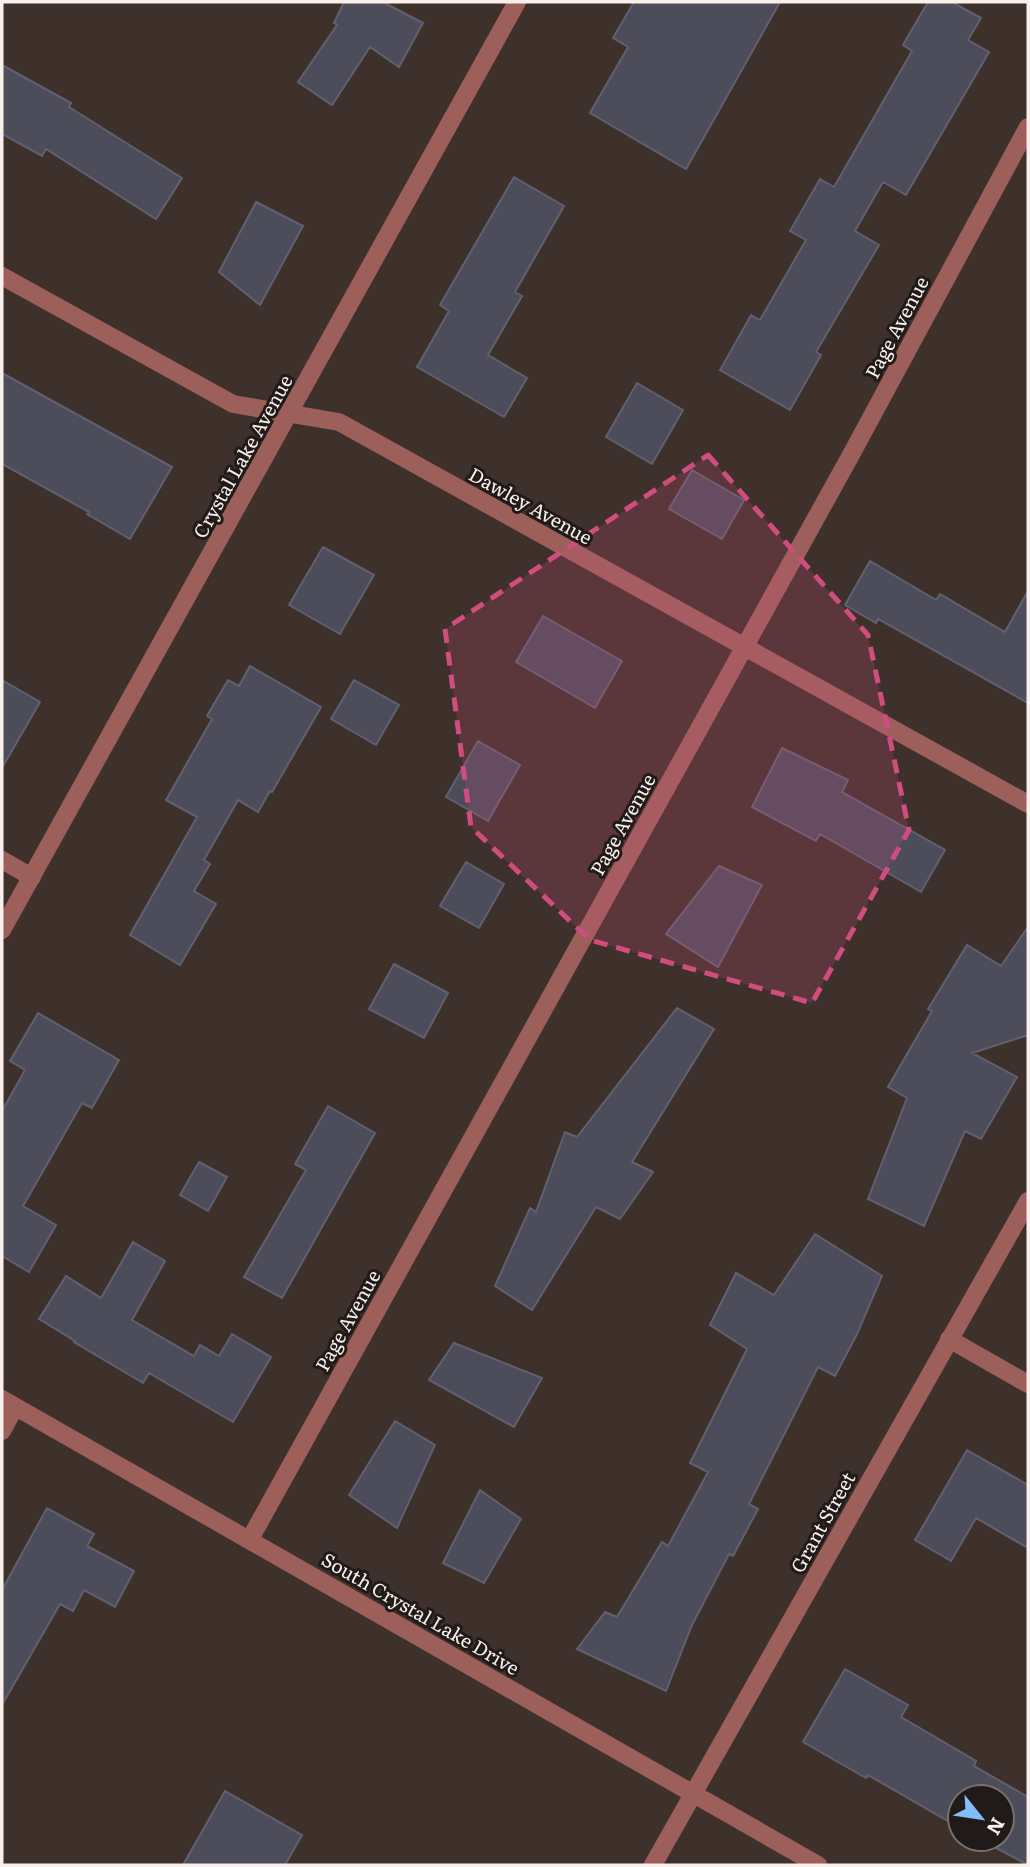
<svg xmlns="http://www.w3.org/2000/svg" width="1030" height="1867" font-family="Literata,serif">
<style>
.building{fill:#4c4c5a;stroke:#60616f;stroke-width:2}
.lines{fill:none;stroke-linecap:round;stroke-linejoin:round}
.minor{stroke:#9d5f5a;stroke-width:18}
.marked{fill:#d04e7f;fill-opacity:0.2;stroke:#d04e7f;stroke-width:5;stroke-dasharray:14 9;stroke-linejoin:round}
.labels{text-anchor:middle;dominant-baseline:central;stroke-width:6;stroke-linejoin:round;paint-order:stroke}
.street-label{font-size:19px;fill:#f9f0ec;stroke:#201a18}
</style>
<rect width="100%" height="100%" fill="#3e302b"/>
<path class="building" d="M 344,2 L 383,2 L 423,23 L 399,67 L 370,47 L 332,105 L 298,82 L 337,25 L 334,23 Z
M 634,2 L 780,2 L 686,169 L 590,113 L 628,47 L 613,38 Z
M 928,2 L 952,2 L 981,18 L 968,40 L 989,52 L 906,195 L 883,182 L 855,231 L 879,245 L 816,352 L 821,355 L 790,410 L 720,370 L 751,315 L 760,320 L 806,240 L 790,231 L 820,179 L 834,187 L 912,51 L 903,45 Z
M 2,65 L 71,103 L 69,107 L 182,178 L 156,219 L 46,149 L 42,156 L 2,134 Z
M 514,177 L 564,206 L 515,292 L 522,296 L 488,355 L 527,378 L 504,417 L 417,367 L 449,311 L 440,305 Z
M 256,202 L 303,226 L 260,305 L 219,272 Z
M 2,373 L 172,467 L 130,539 L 87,514 L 89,512 L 2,464 Z
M 637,383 L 683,410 L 652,464 L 606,437 Z
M 692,470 L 744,500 L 722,539 L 669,509 Z
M 323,547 L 374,575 L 340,634 L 289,605 Z
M 870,561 L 936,600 L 940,594 L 1005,632 L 1028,591 L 1028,703 L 878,619 L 876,623 L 845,605 Z
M 543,616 L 622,661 L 595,708 L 516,662 Z
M 250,666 L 321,707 L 272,792 L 270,791 L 258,812 L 238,800 L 204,860 L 210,864 L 194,891 L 216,904 L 180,965 L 130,935 L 197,817 L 166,800 L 212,719 L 207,716 L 228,680 L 239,686 Z
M 2,680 L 40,702 L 2,768 Z
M 354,680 L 399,705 L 376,745 L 331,719 Z
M 478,741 L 520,765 L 488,821 L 446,797 Z
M 782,748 L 848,780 L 842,792 L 945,850 L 921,892 L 820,834 L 816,841 L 752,807 Z
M 466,862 L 504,884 L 479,928 L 440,906 Z
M 719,866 L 762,885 L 718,967 L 666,934 Z
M 1028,927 L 1028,1035 L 972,1053 L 1017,1077 L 981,1139 L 965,1131 L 924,1226 L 868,1199 L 907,1098 L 888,1087 L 932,1011 L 928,1009 L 967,945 L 1001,966 Z
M 394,964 L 448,993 L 424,1038 L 369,1009 Z
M 677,1008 L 714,1029 L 632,1162 L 653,1172 L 620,1219 L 596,1207 L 532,1310 L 495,1286 L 530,1208 L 536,1212 L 565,1132 L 577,1137 Z
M 38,1013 L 119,1060 L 92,1108 L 82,1103 L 23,1206 L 56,1225 L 29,1272 L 2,1256 L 2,1111 L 25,1070 L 10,1061 Z
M 328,1106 L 375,1133 L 282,1298 L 244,1277 L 306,1170 L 295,1164 Z
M 199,1162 L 227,1177 L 208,1211 L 180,1195 Z
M 815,1234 L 882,1276 L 857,1334 L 835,1376 L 818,1367 L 749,1504 L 758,1509 L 733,1556 L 729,1554 L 692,1625 L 666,1691 L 577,1649 L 605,1612 L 617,1617 L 662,1542 L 668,1546 L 708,1472 L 690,1463 L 747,1349 L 710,1325 L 736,1273 L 774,1295 Z
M 133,1242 L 165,1261 L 132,1320 L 194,1356 L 200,1345 L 219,1356 L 232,1334 L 271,1357 L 233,1422 L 149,1373 L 143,1383 L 74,1342 L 75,1341 L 39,1319 L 66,1276 L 101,1298 Z
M 454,1343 L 542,1378 L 514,1427 L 429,1380 Z
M 395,1421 L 435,1445 L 397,1528 L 349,1495 Z
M 967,1450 L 1028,1485 L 1028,1548 L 976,1518 L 951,1561 L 915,1540 Z
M 480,1490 L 521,1519 L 484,1583 L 443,1563 Z
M 47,1508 L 94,1534 L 87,1546 L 134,1571 L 115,1607 L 84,1590 L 73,1611 L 60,1604 L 2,1705 L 2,1590 Z
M 845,1669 L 908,1705 L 901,1717 L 976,1761 L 974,1766 L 1028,1797 L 1028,1865 L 979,1839 L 1002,1839 L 1002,1797 L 960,1797 L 960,1828 L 868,1775 L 866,1778 L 803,1742 Z
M 225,1791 L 302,1835 L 285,1865 L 183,1865 Z"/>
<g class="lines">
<path class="minor" d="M 2,276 L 233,404 L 339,422 L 1028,804
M 2,860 L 32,877
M 2,930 L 517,2
M 949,1339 L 1028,1384
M 2,1399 L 818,1865
M 2,1431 L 15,1407
M 250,1539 L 852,453 L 1028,127
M 653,1865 L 1028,1201"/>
</g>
<path class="marked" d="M 708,455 L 868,635 L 909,830 L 812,1003 L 590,940 L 471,827 L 445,629 Z"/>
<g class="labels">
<g class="street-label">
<text transform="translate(896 327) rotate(-62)">Page Avenue</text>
<text transform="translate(242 456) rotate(-61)">Crystal Lake Avenue</text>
<text transform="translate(531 505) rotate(29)">Dawley Avenue</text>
<text transform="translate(622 824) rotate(-61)">Page Avenue</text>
<text transform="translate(347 1320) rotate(-61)">Page Avenue</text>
<text transform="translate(822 1522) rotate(-61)">Grant Street</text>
<text transform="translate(421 1613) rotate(30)">South Crystal Lake Drive</text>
</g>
</g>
<rect width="1030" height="1867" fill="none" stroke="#f9f0ec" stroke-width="7"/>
<g transform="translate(981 1818) rotate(120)"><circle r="33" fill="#201a18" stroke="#77706d" stroke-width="2"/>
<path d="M0-5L12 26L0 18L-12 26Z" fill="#83bcfb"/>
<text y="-10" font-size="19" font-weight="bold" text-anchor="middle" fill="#f9f0ec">N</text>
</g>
</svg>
